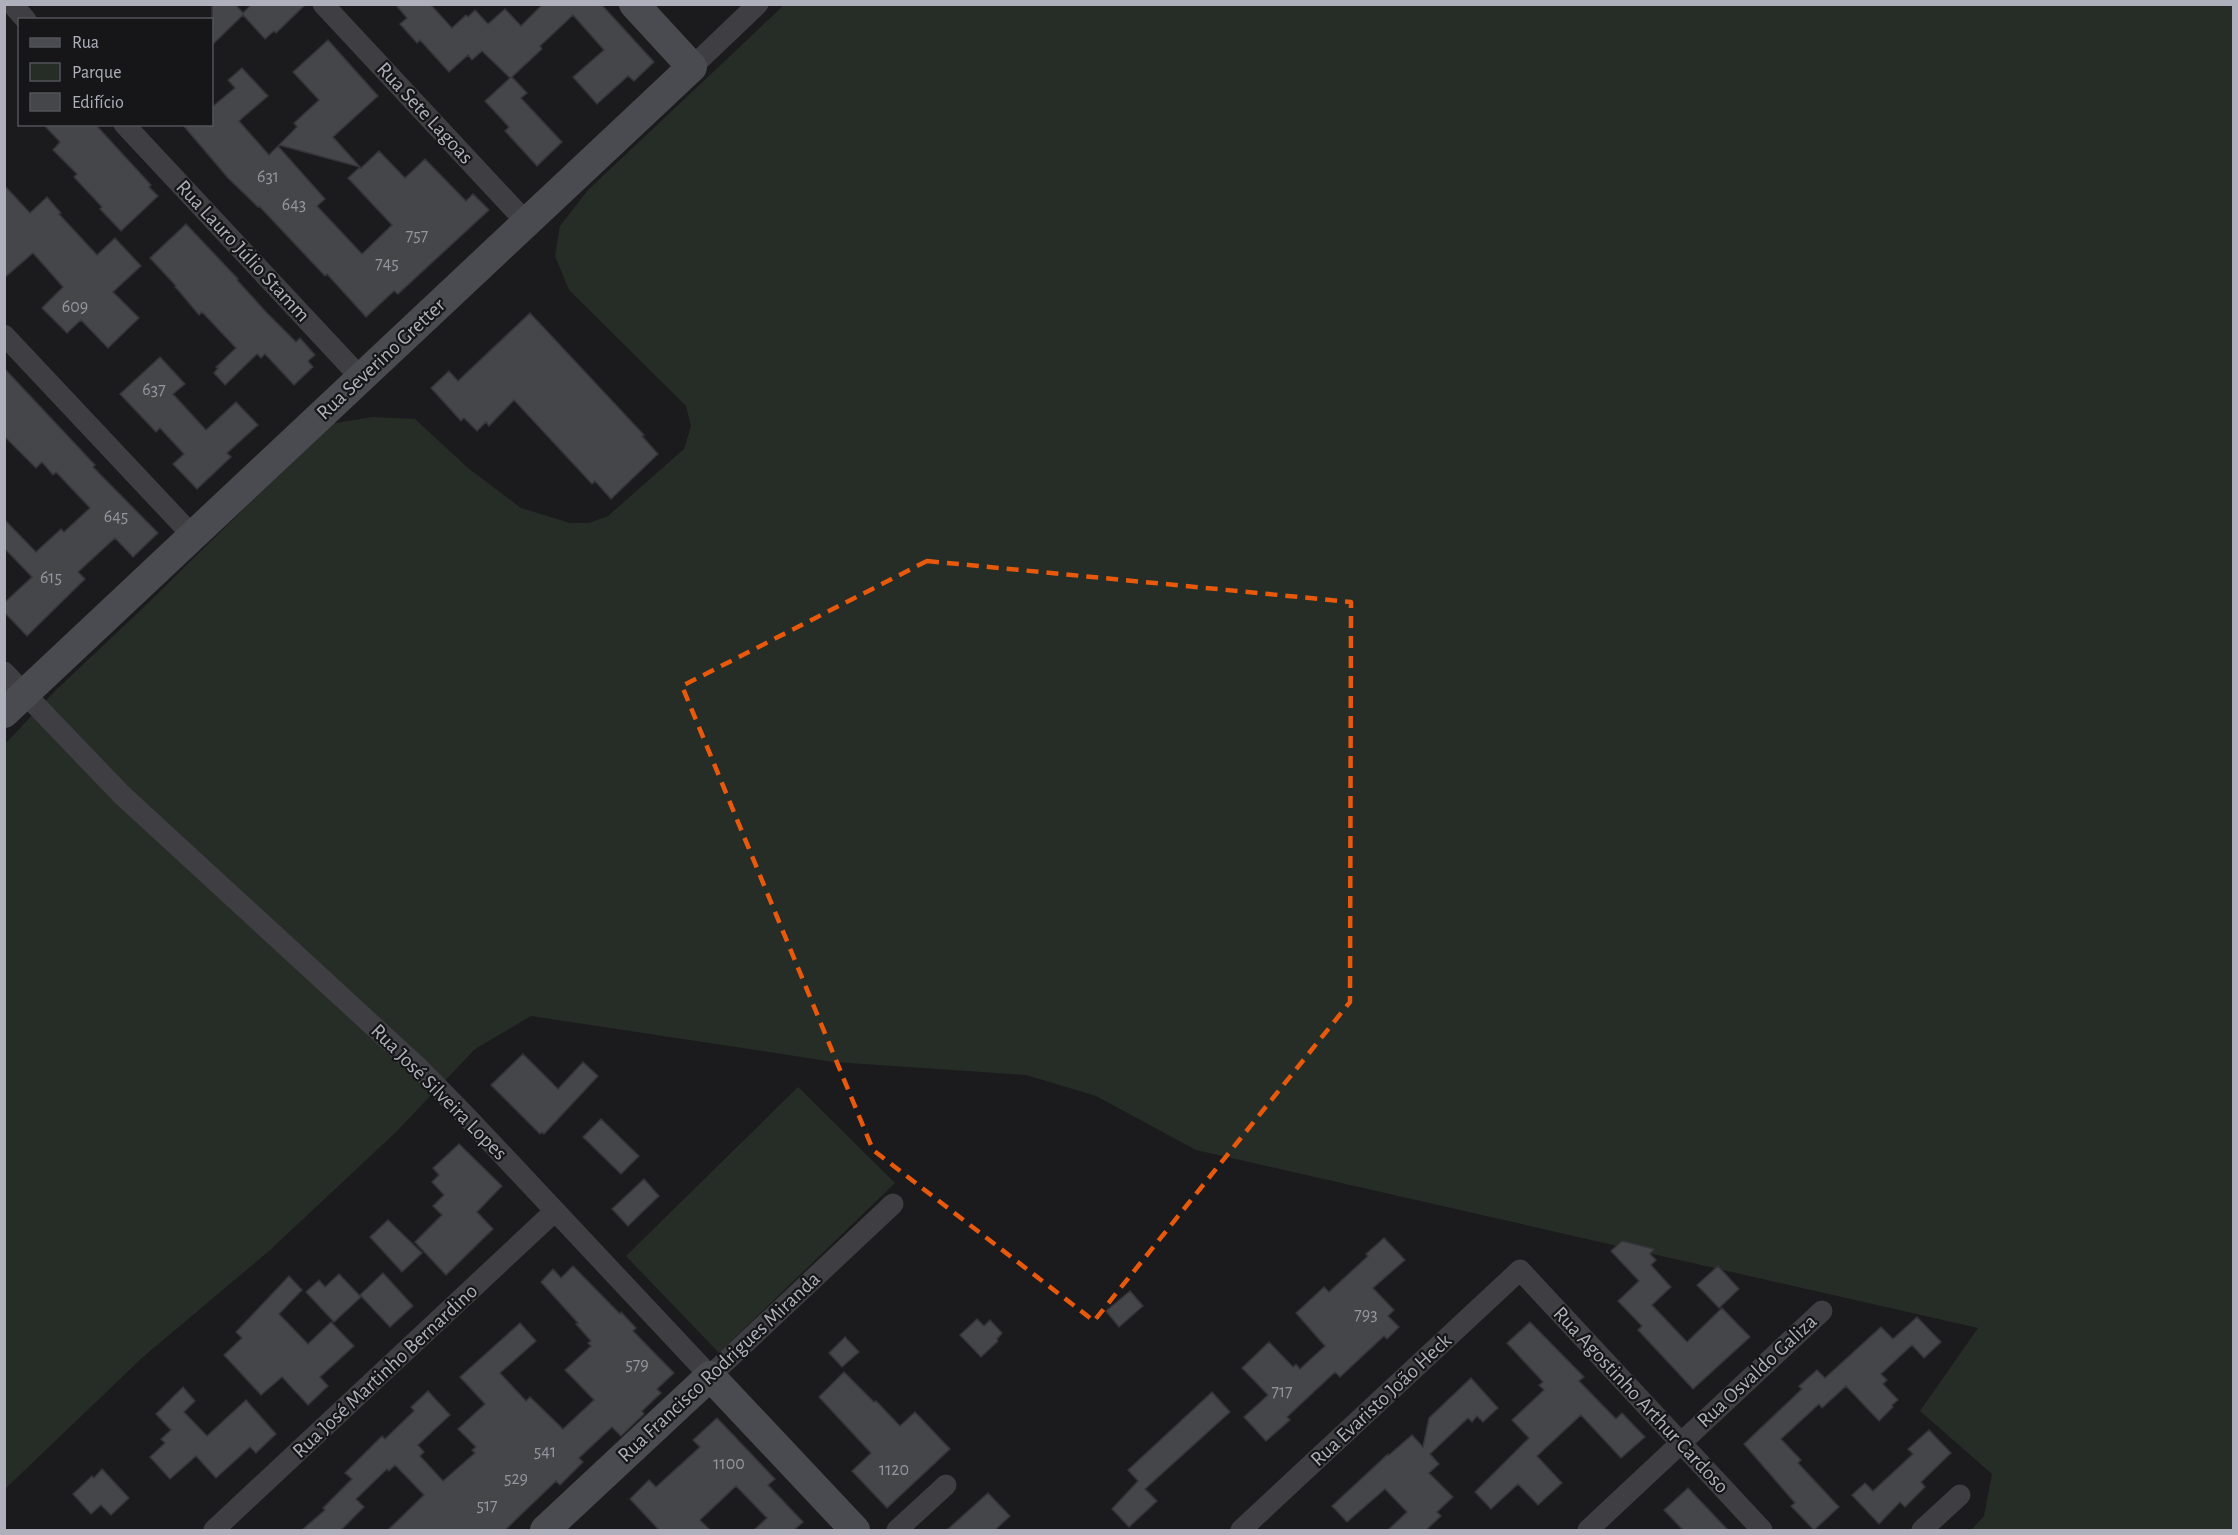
<svg xmlns="http://www.w3.org/2000/svg" width="2238" height="1535" font-family="'Alegreya Sans',sans-serif">
<style>
.green{fill:#252d26}
.building{fill:#45464a;stroke:#353539;stroke-width:1.5}
.lines{fill:none;stroke-linecap:round;stroke-linejoin:round}
.street{stroke:#3e3e43;stroke-width:21}
.secondary{stroke:#4a4b51;stroke-width:30}
.marked{fill:none;stroke:#e8590c;stroke-width:4.5;stroke-dasharray:12 8;stroke-linejoin:round}
.labels{text-anchor:middle;dominant-baseline:central;stroke-width:4.5;stroke-linejoin:round;paint-order:stroke}
.number-label{font-size:18px;fill:#94969f}
.street-label{font-size:21px;fill:#aeb1bb;stroke:#161618}
</style>
<rect width="100%" height="100%" fill="#1b1b1d"/>
<path class="green" d="M 784,5 L 2233,5 L 2233,1530 L 1971,1530 L 1984,1516 L 1992,1474 L 1920,1411 L 1978,1328 L 1196,1150 L 1096,1096 L 1026,1075 L 834,1062 L 531,1016 L 475,1049 L 396,1132 L 269,1251 L 143,1357 L 5,1489 L 5,744 L 56,690 L 143,608 L 330,424 L 372,417 L 415,419 L 468,468 L 521,508 L 570,523 L 589,523 L 608,516 L 684,449 L 691,426 L 686,406 L 569,290 L 555,256 L 560,226 L 588,190 Z
M 798,1087 L 895,1183 L 719,1353 L 626,1256 Z"/>
<path class="building" d="M 212,4 L 235,4 L 243,13 L 252,4 L 306,4 L 276,33 L 274,31 L 265,39 L 243,15 L 212,45 Z
M 395,4 L 430,4 L 452,28 L 466,15 L 468,17 L 475,10 L 488,24 L 505,9 L 521,26 L 543,4 L 601,4 L 654,62 L 634,81 L 628,76 L 597,104 L 573,77 L 604,50 L 573,15 L 540,46 L 542,49 L 512,77 L 527,93 L 521,98 L 562,142 L 537,166 L 505,131 L 509,127 L 485,101 L 510,78 L 482,51 L 472,60 L 468,55 L 449,72 L 420,40 L 417,43 L 400,24 L 407,18 Z
M 328,40 L 378,96 L 333,137 L 361,168 L 379,151 L 405,178 L 425,159 L 466,201 L 473,194 L 489,210 L 398,294 L 394,291 L 366,317 L 327,274 L 325,276 L 259,206 L 258,207 L 228,178 L 182,124 L 212,124 L 212,107 L 235,88 L 228,80 L 242,68 L 268,96 L 239,121 L 269,155 L 278,146 L 325,199 L 317,206 L 362,254 L 392,225 L 348,178 L 360,167 L 279,145 L 297,127 L 294,123 L 319,100 L 293,72 Z
M 43,124 L 95,124 L 151,185 L 149,187 L 158,196 L 121,231 L 100,209 L 102,207 L 74,177 L 77,174 L 53,150 L 60,142 Z
M 4,185 L 30,213 L 47,197 L 61,213 L 59,214 L 97,255 L 115,238 L 141,266 L 113,292 L 139,318 L 108,348 L 81,320 L 67,333 L 42,308 L 63,287 L 33,253 L 4,278 Z
M 186,224 L 238,279 L 237,280 L 266,312 L 296,342 L 300,338 L 315,355 L 308,361 L 313,367 L 294,385 L 265,354 L 261,358 L 257,354 L 225,385 L 214,373 L 218,368 L 216,367 L 236,348 L 202,312 L 199,315 L 178,290 L 175,287 L 176,286 L 150,258 Z
M 530,313 L 644,435 L 642,436 L 658,454 L 611,499 L 595,481 L 592,484 L 514,400 L 489,426 L 486,422 L 477,431 L 464,418 L 461,421 L 431,388 L 449,371 L 458,381 Z
M 160,357 L 185,384 L 173,394 L 206,430 L 236,402 L 258,425 L 227,453 L 231,457 L 197,489 L 173,464 L 184,454 L 160,428 L 156,432 L 120,394 Z
M 4,368 L 95,465 L 93,467 L 158,533 L 133,557 L 115,538 L 78,572 L 85,579 L 27,636 L 4,612 L 4,603 L 32,577 L 4,548 L 4,519 L 36,552 L 61,529 L 64,532 L 90,508 L 56,472 L 53,475 L 42,462 L 36,468 L 4,436 Z
M 523,1054 L 558,1089 L 583,1062 L 598,1076 L 544,1134 L 542,1132 L 540,1134 L 491,1085 Z
M 601,1119 L 639,1156 L 621,1174 L 583,1137 Z
M 459,1144 L 502,1186 L 477,1212 L 493,1229 L 446,1275 L 415,1242 L 442,1215 L 433,1206 L 444,1195 L 432,1182 L 439,1175 L 433,1168 Z
M 644,1179 L 659,1196 L 628,1226 L 612,1209 Z
M 388,1220 L 422,1253 L 402,1272 L 370,1237 Z
M 1384,1238 L 1405,1260 L 1373,1288 L 1394,1310 L 1388,1316 L 1399,1327 L 1387,1339 L 1384,1336 L 1340,1377 L 1335,1372 L 1287,1417 L 1290,1420 L 1266,1441 L 1244,1417 L 1268,1395 L 1242,1368 L 1269,1342 L 1293,1367 L 1296,1364 L 1300,1369 L 1325,1346 L 1296,1313 L 1324,1287 L 1329,1292 L 1368,1256 L 1366,1254 Z
M 1622,1241 L 1654,1249 L 1650,1254 L 1656,1260 L 1651,1265 L 1671,1287 L 1652,1305 L 1687,1342 L 1722,1308 L 1750,1337 L 1693,1389 L 1638,1330 L 1642,1326 L 1618,1301 L 1639,1281 L 1611,1251 Z
M 573,1266 L 620,1314 L 621,1312 L 636,1328 L 633,1331 L 674,1373 L 657,1389 L 661,1393 L 642,1411 L 644,1414 L 621,1436 L 612,1427 L 579,1458 L 583,1462 L 560,1485 L 556,1481 L 505,1530 L 388,1530 L 424,1495 L 395,1465 L 389,1471 L 387,1469 L 356,1499 L 364,1507 L 341,1530 L 302,1530 L 325,1510 L 323,1508 L 352,1479 L 345,1473 L 382,1436 L 385,1439 L 414,1411 L 411,1407 L 428,1391 L 450,1415 L 418,1445 L 424,1452 L 420,1456 L 443,1481 L 475,1453 L 472,1450 L 476,1447 L 458,1429 L 485,1404 L 460,1377 L 520,1323 L 536,1341 L 500,1373 L 526,1401 L 530,1397 L 563,1429 L 594,1400 L 565,1370 L 591,1346 L 588,1343 L 591,1341 L 576,1324 L 578,1323 L 541,1282 L 553,1269 L 561,1278 Z
M 1718,1266 L 1739,1289 L 1719,1308 L 1697,1285 Z
M 383,1273 L 413,1306 L 390,1327 L 360,1295 Z
M 339,1274 L 361,1297 L 334,1322 L 306,1292 L 319,1280 L 325,1287 Z
M 289,1276 L 302,1290 L 279,1314 L 308,1344 L 331,1322 L 354,1346 L 320,1377 L 328,1386 L 308,1405 L 282,1377 L 261,1395 L 224,1355 L 242,1338 L 236,1332 Z
M 1130,1291 L 1143,1306 L 1119,1327 L 1106,1311 Z
M 1917,1317 L 1941,1342 L 1924,1358 L 1912,1345 L 1881,1374 L 1887,1380 L 1883,1384 L 1898,1400 L 1892,1405 L 1893,1407 L 1879,1421 L 1846,1386 L 1822,1408 L 1819,1404 L 1781,1439 L 1801,1460 L 1798,1463 L 1839,1507 L 1814,1530 L 1791,1506 L 1795,1503 L 1744,1444 L 1802,1389 L 1799,1386 L 1817,1370 L 1825,1378 L 1881,1327 L 1893,1339 Z
M 977,1319 L 984,1326 L 990,1320 L 1002,1333 L 997,1339 L 998,1341 L 981,1357 L 960,1335 Z
M 1530,1322 L 1584,1377 L 1579,1381 L 1616,1419 L 1622,1413 L 1645,1437 L 1621,1458 L 1581,1415 L 1537,1456 L 1562,1483 L 1538,1505 L 1518,1484 L 1491,1509 L 1475,1492 L 1529,1438 L 1512,1420 L 1544,1390 L 1539,1385 L 1543,1382 L 1507,1343 Z
M 845,1337 L 859,1352 L 842,1367 L 829,1353 Z
M 844,1372 L 874,1402 L 876,1401 L 900,1426 L 915,1412 L 950,1449 L 887,1508 L 852,1471 L 871,1453 L 819,1397 Z
M 1471,1378 L 1498,1408 L 1483,1422 L 1477,1416 L 1472,1422 L 1468,1418 L 1430,1454 L 1439,1464 L 1429,1473 L 1453,1497 L 1437,1512 L 1441,1516 L 1426,1530 L 1388,1530 L 1407,1512 L 1385,1489 L 1347,1522 L 1332,1506 L 1388,1454 L 1389,1455 L 1412,1435 L 1423,1447 L 1429,1418 Z
M 183,1387 L 195,1401 L 184,1412 L 207,1436 L 246,1400 L 276,1434 L 256,1453 L 250,1447 L 216,1478 L 196,1456 L 170,1479 L 150,1457 L 165,1443 L 161,1439 L 171,1430 L 156,1414 Z
M 1212,1392 L 1230,1412 L 1145,1489 L 1157,1501 L 1129,1527 L 1112,1509 L 1138,1481 L 1128,1470 Z
M 717,1418 L 775,1479 L 768,1485 L 803,1522 L 794,1530 L 754,1530 L 767,1518 L 736,1486 L 700,1520 L 710,1530 L 659,1530 L 630,1499 L 649,1480 L 656,1487 L 700,1447 L 693,1440 Z
M 1929,1430 L 1951,1453 L 1921,1482 L 1925,1487 L 1905,1507 L 1900,1502 L 1879,1524 L 1852,1495 L 1865,1483 L 1873,1491 L 1913,1454 L 1908,1449 Z
M 102,1469 L 129,1498 L 111,1515 L 101,1505 L 91,1514 L 73,1494 L 92,1476 L 94,1478 Z
M 1688,1488 L 1728,1530 L 1683,1530 L 1664,1510 Z
M 988,1493 L 1010,1516 L 995,1530 L 947,1530 Z"/>
<g class="lines">
<path class="street" d="M 12,4 L 26,20
M 323,4 L 526,222
M 692,67 L 758,4
M 124,124 L 361,378
M 4,335 L 193,536
M 4,672 L 122,795 L 420,1069 L 467,1117 L 710,1376 L 893,1204
M 214,1530 L 555,1211
M 897,1530 L 946,1485
M 1241,1530 L 1520,1270 L 1762,1530
M 1588,1530 L 1822,1311
M 1922,1530 L 1960,1495"/>
<path class="secondary" d="M 4,713 L 692,67 L 634,4
M 545,1530 L 710,1376 L 855,1530"/>
</g>
<path class="marked" d="M 927,561 L 1351,602 L 1350,1002 L 1094,1321 L 873,1150 L 682,686 Z"/>
<g class="labels">
<g class="number-label">
<text x="268" y="177">631</text>
<text x="294" y="205">643</text>
<text x="417" y="236">757</text>
<text x="387" y="264">745</text>
<text x="75" y="307">609</text>
<text x="154" y="390">637</text>
<text x="116" y="517">645</text>
<text x="51" y="578">615</text>
<text x="1366" y="1315">793</text>
<text x="637" y="1365">579</text>
<text x="1282" y="1392">717</text>
<text x="545" y="1452">541</text>
<text x="729" y="1464">1100</text>
<text x="894" y="1470">1120</text>
<text x="516" y="1479">529</text>
<text x="487" y="1506">517</text>
</g>
<g class="street-label">
<text transform="translate(425 113) rotate(47)">Rua Sete Lagoas</text>
<text transform="translate(243 251) rotate(47)">Rua Lauro Júlio Stamm</text>
<text transform="translate(381 359) rotate(-43)">Rua Severino Gretter</text>
<text transform="translate(439 1092) rotate(45)">Rua José Silveira Lopes</text>
<text transform="translate(719 1367) rotate(-43)">Rua Francisco Rodrigues Miranda</text>
<text transform="translate(385 1371) rotate(-43)">Rua José Martinho Bernardino</text>
<text transform="translate(1757 1371) rotate(-43)">Rua Osvaldo Galiza</text>
<text transform="translate(1381 1400) rotate(-43)">Rua Evaristo João Heck</text>
<text transform="translate(1641 1400) rotate(47)">Rua Agostinho Arthur Cardoso</text>
</g>
</g>
<rect width="2238" height="1535" fill="none" stroke="#aeb1bb" stroke-width="12"/>
<rect x="18" y="18" width="195" height="108" fill="#161618" stroke="#535459" stroke-width="1.5"/>
<rect x="30" y="38" width="30" height="9" fill="#4a4b51" stroke="#535459" stroke-width="1.5"/>
<text x="72" y="48" font-size="18" fill="#aeb1bb">Rua</text>
<rect x="30" y="63" width="30" height="18" fill="#252d26" stroke="#535459" stroke-width="1.5"/>
<text x="72" y="78" font-size="18" fill="#aeb1bb">Parque</text>
<rect x="30" y="93" width="30" height="18" fill="#45464a" stroke="#535459" stroke-width="1.5"/>
<text x="72" y="108" font-size="18" fill="#aeb1bb">Edifício</text>
</svg>
